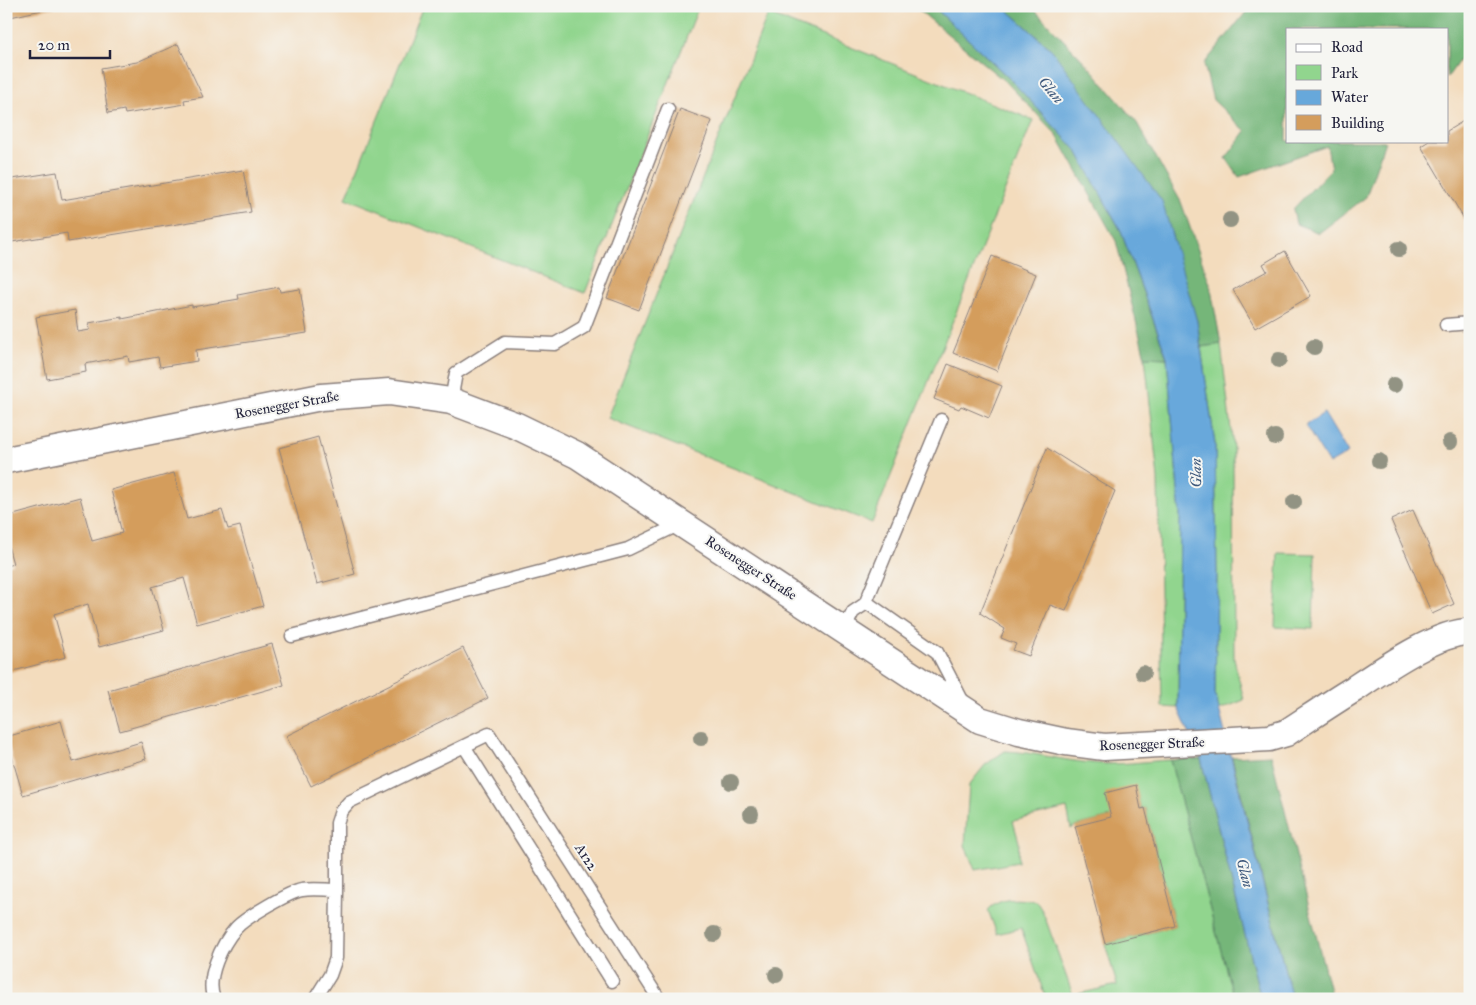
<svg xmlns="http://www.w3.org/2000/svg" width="1476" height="1005" font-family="'IM FELL Great Primer',serif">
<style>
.green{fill:#91d58e;stroke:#5a7c64}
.forest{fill:#74b679;stroke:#4b6c5a}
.water{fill:#67a8db;stroke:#44658b}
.building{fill:#d49d5c}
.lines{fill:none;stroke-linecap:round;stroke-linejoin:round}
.lane-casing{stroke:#8a7f7c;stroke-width:15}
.street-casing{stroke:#8a7f7c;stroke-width:29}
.lane{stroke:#fff;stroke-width:12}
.street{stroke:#fff;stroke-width:26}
.tree{fill:#929383}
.labels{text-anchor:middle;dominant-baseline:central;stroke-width:4;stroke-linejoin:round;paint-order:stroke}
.street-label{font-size:14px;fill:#22223b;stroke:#f6f6f2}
.water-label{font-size:15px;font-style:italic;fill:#3e587b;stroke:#f6f6f2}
</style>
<rect width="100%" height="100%" fill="#f6f6f2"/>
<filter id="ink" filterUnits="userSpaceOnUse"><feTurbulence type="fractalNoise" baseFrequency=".02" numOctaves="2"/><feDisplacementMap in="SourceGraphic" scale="10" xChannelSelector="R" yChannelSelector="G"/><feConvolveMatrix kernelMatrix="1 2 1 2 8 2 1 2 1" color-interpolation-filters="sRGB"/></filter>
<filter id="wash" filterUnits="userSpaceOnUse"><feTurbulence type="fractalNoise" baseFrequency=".0096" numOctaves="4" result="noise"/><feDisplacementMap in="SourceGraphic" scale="20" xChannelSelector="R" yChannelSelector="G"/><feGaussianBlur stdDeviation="1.12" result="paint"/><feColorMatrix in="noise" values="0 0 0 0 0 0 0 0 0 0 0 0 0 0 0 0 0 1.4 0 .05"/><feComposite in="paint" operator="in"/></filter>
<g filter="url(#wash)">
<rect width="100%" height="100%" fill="#f3dcbd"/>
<path class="green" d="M 423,6 L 699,6 L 585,293 L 346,198 Z
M 768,14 L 1033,120 L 872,523 L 607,418 Z
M 1221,344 L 1233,447 L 1234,659 L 1244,700 L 1219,710 L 1215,693 L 1217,573 L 1215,444 L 1201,347 Z
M 1145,357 L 1167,358 L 1180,515 L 1178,708 L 1162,707 L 1158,479 Z
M 1278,553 L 1315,554 L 1313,629 L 1275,627 Z
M 1005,751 C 1035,752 1063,761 1093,763 C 1117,766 1145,761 1170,760 L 1234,999 L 1046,999 L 1021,928 L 997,934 L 988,910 C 1002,896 1018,899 1036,901 L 1043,912 L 1073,995 L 1117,985 L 1105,944 L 1175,926 L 1145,808 L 1141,809 L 1135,786 L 1111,817 L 1075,826 L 1071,829 L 1067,808 L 1013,821 L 1019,842 L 1018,862 L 975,870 L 965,845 L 969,785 L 985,765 Z"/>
<path class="forest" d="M 914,6 L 933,6 L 1011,80 L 1077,151 L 1120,229 L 1167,358 L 1145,357 L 1116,241 L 1056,134 L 1008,84 Z
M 1003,6 L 1031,6 L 1092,70 L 1137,123 L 1181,202 L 1210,284 L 1221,344 L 1201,347 L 1197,321 L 1052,50 Z
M 1251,6 L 1470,6 L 1470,45 L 1447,78 L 1447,29 L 1287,29 L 1287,141 L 1385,141 L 1366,197 L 1319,233 L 1296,224 L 1293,209 L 1331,169 L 1327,146 L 1239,177 L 1226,158 L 1246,131 L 1213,100 L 1204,64 Z
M 1271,755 L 1332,999 L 1292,999 L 1232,757 Z
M 1201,759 L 1261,999 L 1234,999 L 1170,760 Z"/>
<path class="water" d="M 933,6 L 1003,6 L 1052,50 L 1162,201 L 1197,321 L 1215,444 L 1217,573 L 1215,693 L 1292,999 L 1261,999 L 1201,759 L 1178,708 L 1180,515 L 1167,357 L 1120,229 L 1077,151 L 1011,80 Z
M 1324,413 L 1348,453 L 1329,464 L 1305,425 Z"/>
<g id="blocks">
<path class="building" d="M 6,6 L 54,6 L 55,7 L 6,18 Z
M 178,44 L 203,97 L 184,100 L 185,104 L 125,114 L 124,110 L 108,113 L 101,68 L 137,62 Z
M 680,109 L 712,121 L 639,310 L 607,298 Z
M 1470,117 L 1470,229 L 1421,146 L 1429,141 L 1447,141 L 1447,131 Z
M 243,170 L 251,212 L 68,242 L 67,233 L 6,243 L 6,180 L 57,172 L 62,200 Z
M 1285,251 L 1311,296 L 1255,328 L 1233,290 L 1267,271 L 1263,264 Z
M 992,256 L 1036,274 L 997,371 L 953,353 Z
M 279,287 L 280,292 L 300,289 L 307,333 L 196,350 L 197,361 L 160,367 L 158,357 L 129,362 L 128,356 L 85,364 L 86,372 L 47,379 L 36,317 L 75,310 L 78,332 L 90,330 L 89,323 L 122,317 L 122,319 L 192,305 L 192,307 L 239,299 L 238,295 Z
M 948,364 L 1002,386 L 989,418 L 961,406 L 959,409 L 934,399 Z
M 318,437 L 355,574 L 317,584 L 279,448 Z
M 1047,448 L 1115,491 L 1066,611 L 1050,605 L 1029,656 L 1013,650 L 1016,644 L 1001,638 L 1005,629 L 980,613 Z
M 174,473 L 187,519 L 222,510 L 228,529 L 240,526 L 263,606 L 197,624 L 184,578 L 152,587 L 164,630 L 99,647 L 88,604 L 54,614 L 66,657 L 6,673 L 6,566 L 13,564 L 6,538 L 6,517 L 80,497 L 92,541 L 122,533 L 111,490 Z
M 1413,510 L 1454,604 L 1432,614 L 1391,520 Z
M 272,644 L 284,685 L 120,731 L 108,690 Z
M 463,648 L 488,698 L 311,786 L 286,736 Z
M 61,721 L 73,762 L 141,742 L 146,759 L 23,795 L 6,737 Z
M 1136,785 L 1141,809 L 1145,808 L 1175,926 L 1105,944 L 1075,826 L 1111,817 L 1105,793 Z"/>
</g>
</g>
<g filter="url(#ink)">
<use href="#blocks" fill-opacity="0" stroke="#8a7f7c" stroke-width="1"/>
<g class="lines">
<defs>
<path id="lane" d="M 1446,325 L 1470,323
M 451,401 L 456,373 L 505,342 L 555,344 L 584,327 L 668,109
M 941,420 L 866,602 L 937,652 L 963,702
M 844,630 L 853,612 L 865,604
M 292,636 L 628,549 L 682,523
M 464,746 L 612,981
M 214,999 C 205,978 222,944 236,928 C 245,918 289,892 302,890 C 313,888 326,890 337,890 L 337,823 L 341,811 L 349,802 L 489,734 L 659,999
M 315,999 L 330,975 L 336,958 L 337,890"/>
<path id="street" d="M 6,460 L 321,397 L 389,392 L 451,401 L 517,426 L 577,455 L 980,720 L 1019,732 L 1066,742 L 1104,747 L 1269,738 L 1286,733 C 1309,718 1331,703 1354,689 C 1381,671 1438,631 1470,632"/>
</defs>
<use href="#lane" class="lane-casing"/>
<use href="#street" class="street-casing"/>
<use href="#lane" class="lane"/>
<use href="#street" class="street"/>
</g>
<g class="tree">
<circle cx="1230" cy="220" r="8"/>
<circle cx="1399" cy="249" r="8"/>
<circle cx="1314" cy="347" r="8"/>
<circle cx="1279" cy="360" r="8"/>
<circle cx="1394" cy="385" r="8"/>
<circle cx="1275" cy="437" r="8"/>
<circle cx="1450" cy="442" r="8"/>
<circle cx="1379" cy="461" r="8"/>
<circle cx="1294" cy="502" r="8"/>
<circle cx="1143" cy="673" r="8"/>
<circle cx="701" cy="738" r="8"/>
<circle cx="731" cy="782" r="8"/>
<circle cx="751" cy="814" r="8"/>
<circle cx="714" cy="934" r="8"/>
<circle cx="776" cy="975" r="8"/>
</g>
</g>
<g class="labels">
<g class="street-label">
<text transform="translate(287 405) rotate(-10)">Rosenegger Straße</text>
<text transform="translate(751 568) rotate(33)">Rosenegger Straße</text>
<text transform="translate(1152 744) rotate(-2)">Rosenegger Straße</text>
<text transform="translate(586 857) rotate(57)">A122</text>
</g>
<g class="water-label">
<text transform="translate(1051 90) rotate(50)">Glan</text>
<text transform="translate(1196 473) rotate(-91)">Glan</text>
<text transform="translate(1245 873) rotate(76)">Glan</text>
</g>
</g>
<rect width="1476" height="1005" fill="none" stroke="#f6f6f2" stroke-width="25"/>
<rect x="1286" y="28" width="162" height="115" fill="#f6f6f2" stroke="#a1a1a9"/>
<rect x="1296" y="44" width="25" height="8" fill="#ffffff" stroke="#a1a1a9"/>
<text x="1331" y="52" font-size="15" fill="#22223b">Road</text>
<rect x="1296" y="65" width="25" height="15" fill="#91d58e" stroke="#a1a1a9"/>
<text x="1331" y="78" font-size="15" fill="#22223b">Park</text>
<rect x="1296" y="90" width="25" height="15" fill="#67a8db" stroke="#a1a1a9"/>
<text x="1331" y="102" font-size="15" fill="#22223b">Water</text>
<rect x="1296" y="115" width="25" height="15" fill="#d49d5c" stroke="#a1a1a9"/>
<text x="1331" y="128" font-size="15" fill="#22223b">Building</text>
<path d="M30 50v8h80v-8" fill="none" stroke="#22223b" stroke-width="2.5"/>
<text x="38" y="50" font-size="15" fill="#22223b" stroke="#f6f6f2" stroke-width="4" paint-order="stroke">20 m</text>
</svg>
